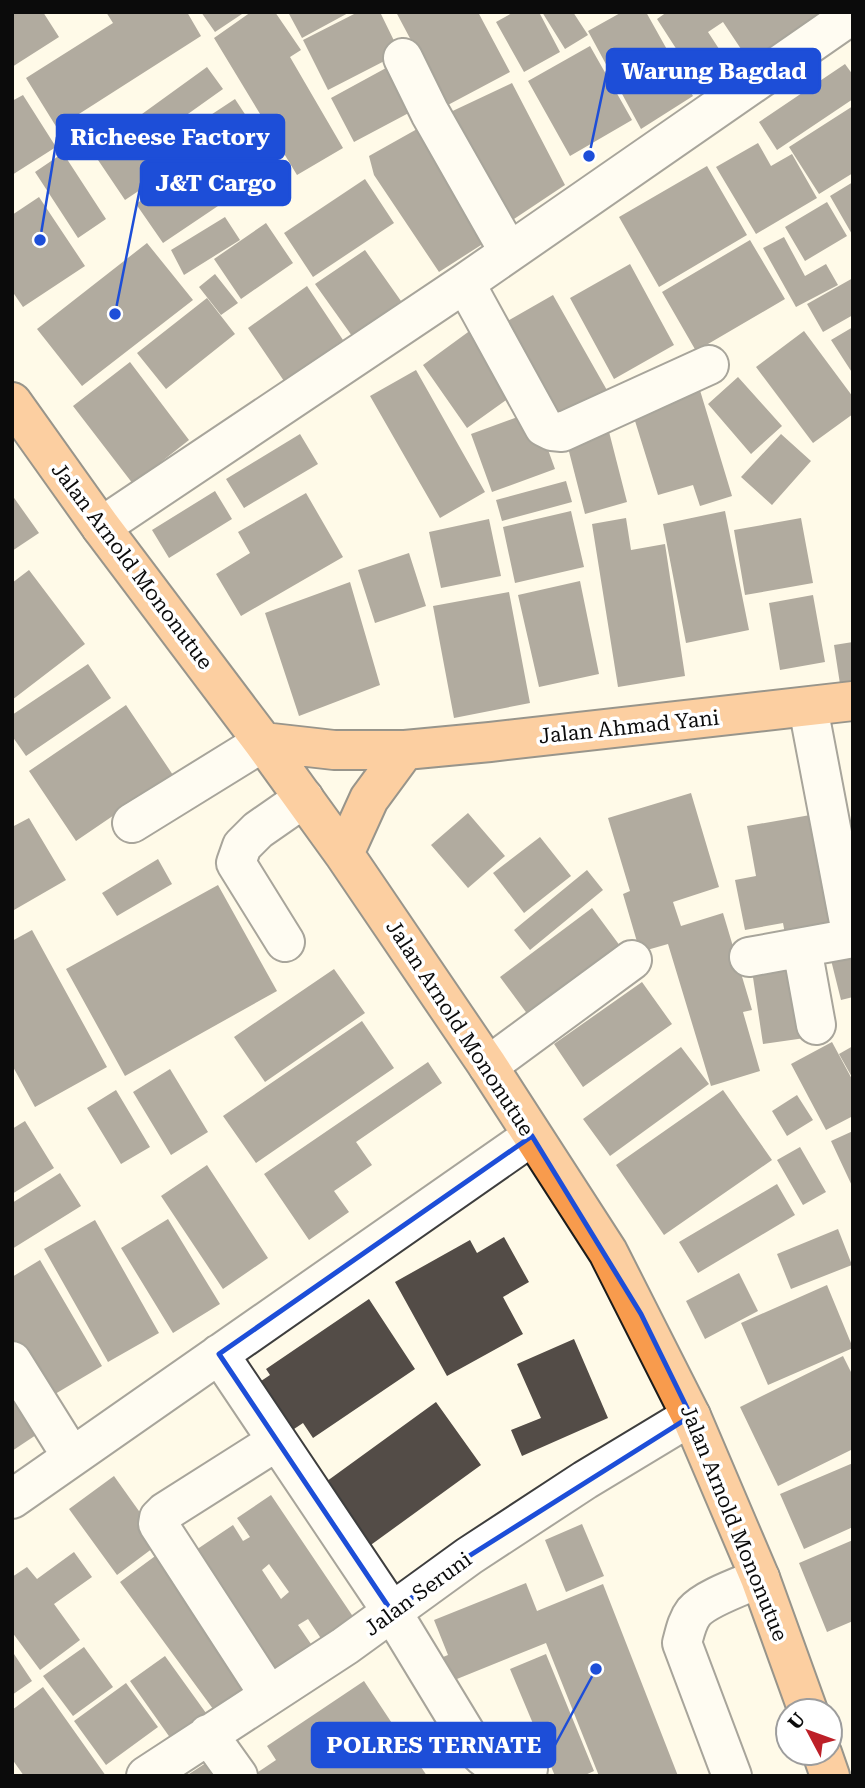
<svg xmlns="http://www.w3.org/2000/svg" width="865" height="1788" font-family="'Roboto Serif',serif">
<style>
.building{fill:#534c47;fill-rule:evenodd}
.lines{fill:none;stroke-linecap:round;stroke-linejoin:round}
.minor-casing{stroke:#3e3e3e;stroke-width:42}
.highway-casing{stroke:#1c1c1c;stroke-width:42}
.minor{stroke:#fff;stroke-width:38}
.highway{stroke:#f89b4d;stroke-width:38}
.marked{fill:none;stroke:#1d4ed8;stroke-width:5;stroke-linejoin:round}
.labels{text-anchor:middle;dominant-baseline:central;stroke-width:7;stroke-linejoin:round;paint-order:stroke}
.street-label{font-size:21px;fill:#0b0b0b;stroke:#fff}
.leader{fill:none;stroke:#1d4ed8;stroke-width:2.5}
.callout-dot{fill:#1d4ed8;stroke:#fff;stroke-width:2.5}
.callout{fill:#1d4ed8;stroke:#1d4ed8;stroke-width:2.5}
.callout-label{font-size:23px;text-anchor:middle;font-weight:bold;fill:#fff}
</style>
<rect width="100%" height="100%" fill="#fffae8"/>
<path class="building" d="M 12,12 L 43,12 L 59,37 L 12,67 Z
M 106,12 L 187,12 L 201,36 L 57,128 L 26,78 L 113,23 Z
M 201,12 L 245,12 L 215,32 Z
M 251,12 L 275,12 L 301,50 L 290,57 L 343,148 L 297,175 L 214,38 Z
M 288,12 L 350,12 L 302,38 Z
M 358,12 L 380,12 L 400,53 L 328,90 L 303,40 Z
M 396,12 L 478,12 L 510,72 L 446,106 Z
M 514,12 L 539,12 L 560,52 L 524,72 L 496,22 Z
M 542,12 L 573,12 L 588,35 L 565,49 Z
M 622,12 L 646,12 L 693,96 L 641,129 L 588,31 Z
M 667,12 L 816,12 L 818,16 L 749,61 L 723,22 L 708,32 L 734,72 L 704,92 L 657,19 Z
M 590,46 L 632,120 L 570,156 L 528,81 Z
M 397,62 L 420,107 L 354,142 L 331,98 Z
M 845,64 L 853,75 L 853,99 L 777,150 L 759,122 Z
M 207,67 L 223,89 L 157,136 L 142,114 Z
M 512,83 L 565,185 L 502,227 L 442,116 Z
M 23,95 L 56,147 L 12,175 L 12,101 Z
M 235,99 L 277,163 L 232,192 L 191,128 Z
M 853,106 L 853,173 L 819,194 L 789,147 Z
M 426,124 L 492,238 L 439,272 L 374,175 L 369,156 Z
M 144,125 L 173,168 L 125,200 L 96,157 Z
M 758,143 L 771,166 L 792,154 L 817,198 L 756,234 L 716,167 Z
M 63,153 L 106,219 L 78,238 L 35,172 Z
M 191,166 L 218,206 L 163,243 L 136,204 Z
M 707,166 L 747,235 L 659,287 L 619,217 Z
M 365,179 L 394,223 L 313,277 L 284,233 Z
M 853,182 L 853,236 L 830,196 Z
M 39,197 L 85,266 L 23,307 L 12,291 L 12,215 Z
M 827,202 L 847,236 L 805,261 L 785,227 Z
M 225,217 L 240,240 L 184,275 L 171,250 Z
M 266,223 L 293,263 L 241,299 L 214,259 Z
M 784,237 L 805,276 L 826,264 L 838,285 L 796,307 L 763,248 Z
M 750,240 L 785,299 L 696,351 L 662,292 Z
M 147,243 L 193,300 L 82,386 L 37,329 Z
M 365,250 L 401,301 L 352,336 L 315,284 Z
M 630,264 L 674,345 L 614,379 L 570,298 Z
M 215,274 L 238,303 L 221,315 L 199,287 Z
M 853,278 L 853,315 L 823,332 L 807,304 Z
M 307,286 L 343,340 L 284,381 L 248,328 Z
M 553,295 L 608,392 L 554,423 L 499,326 Z
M 207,298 L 235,334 L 166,389 L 137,353 Z
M 475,327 L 520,390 L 467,428 L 423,365 Z
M 853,327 L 853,374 L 831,340 Z
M 804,331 L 853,397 L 853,414 L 813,443 L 756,367 Z
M 130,362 L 189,440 L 133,484 L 73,406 Z
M 416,370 L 485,492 L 440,518 L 370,396 Z
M 738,377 L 782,426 L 751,454 L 708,404 Z
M 699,387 L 732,496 L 700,506 L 693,485 L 658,495 L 631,408 Z
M 534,411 L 555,469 L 492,492 L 471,434 Z
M 606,420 L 627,502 L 585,514 L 564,432 Z
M 300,434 L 318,464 L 244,508 L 226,479 Z
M 781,434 L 811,461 L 772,505 L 741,477 Z
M 566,481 L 572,502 L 502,521 L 496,500 Z
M 215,491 L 232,519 L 169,558 L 152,530 Z
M 306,493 L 343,557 L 241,616 L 216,574 L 250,553 L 238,532 Z
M 12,495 L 39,533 L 12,551 Z
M 571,511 L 584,567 L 515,583 L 503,527 Z
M 725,511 L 749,630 L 686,643 L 663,524 Z
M 626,518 L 631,550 L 665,544 L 685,676 L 618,687 L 592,524 Z
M 801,518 L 813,583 L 745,595 L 734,530 Z
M 489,519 L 501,576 L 441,588 L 429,532 Z
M 409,553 L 426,606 L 375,623 L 358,570 Z
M 29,570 L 85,644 L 12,700 L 12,583 Z
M 580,581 L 599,674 L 539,687 L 518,595 Z
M 350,582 L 380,685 L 299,716 L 265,613 Z
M 509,592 L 530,703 L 454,718 L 433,606 Z
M 813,595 L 825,662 L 780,670 L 769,603 Z
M 853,642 L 853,682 L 840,684 L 834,645 Z
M 88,664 L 111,698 L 26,756 L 12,736 L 12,715 Z
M 126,705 L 173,775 L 76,841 L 29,771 Z
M 691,793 L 719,887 L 673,902 L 681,926 L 723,913 L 752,1010 L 743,1012 L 760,1071 L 711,1086 L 668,944 L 640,952 L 623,894 L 630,891 L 608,818 Z
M 468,813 L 505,856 L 468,888 L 431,845 Z
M 816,814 L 838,937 L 787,945 L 783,923 L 745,930 L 735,880 L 756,876 L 747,826 Z
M 29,818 L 66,880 L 14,910 L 12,907 L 12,827 Z
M 540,837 L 571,876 L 524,913 L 493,873 Z
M 158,859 L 172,884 L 117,916 L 102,893 Z
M 587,870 L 603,890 L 530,950 L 514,930 Z
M 218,885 L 277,991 L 125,1076 L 66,969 Z
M 592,908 L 626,954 L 534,1023 L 500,977 Z
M 32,930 L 107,1067 L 35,1107 L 12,1065 L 12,941 Z
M 853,949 L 853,997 L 841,1000 L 830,956 Z
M 793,957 L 805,1038 L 763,1044 L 751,964 Z
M 334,969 L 365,1013 L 265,1082 L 234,1037 Z
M 642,982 L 672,1024 L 583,1087 L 554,1044 Z
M 362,1021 L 394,1068 L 256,1163 L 223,1116 Z
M 832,1042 L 853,1081 L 853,1116 L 826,1130 L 791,1064 Z
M 853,1046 L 853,1079 L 839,1054 Z
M 681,1047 L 709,1084 L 610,1156 L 583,1119 Z
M 428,1062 L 442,1083 L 356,1142 L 372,1165 L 334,1191 L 349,1212 L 309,1240 L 264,1174 Z
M 170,1069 L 208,1132 L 171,1155 L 133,1092 Z
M 116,1090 L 150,1147 L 121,1164 L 87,1108 Z
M 723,1090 L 772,1160 L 664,1235 L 616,1165 Z
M 797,1095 L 813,1120 L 787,1136 L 772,1111 Z
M 25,1121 L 54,1168 L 12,1194 L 12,1129 Z
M 853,1131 L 853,1188 L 831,1141 Z
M 800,1147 L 826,1192 L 803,1205 L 777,1160 Z
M 207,1165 L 268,1258 L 223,1289 L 161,1196 Z
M 60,1173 L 81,1206 L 12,1249 L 12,1203 Z
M 777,1184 L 795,1215 L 698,1273 L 679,1242 Z
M 168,1219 L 220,1304 L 173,1333 L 121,1248 Z
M 95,1220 L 159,1333 L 108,1362 L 44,1249 Z
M 838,1229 L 852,1265 L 791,1289 L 777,1254 Z
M 504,1237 L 529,1282 L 503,1297 L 523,1334 L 447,1376 L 395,1282 L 470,1240 L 477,1253 Z
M 40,1260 L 102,1366 L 45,1400 L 12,1344 L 12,1277 Z
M 739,1273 L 758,1311 L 705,1339 L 686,1301 Z
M 827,1285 L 853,1348 L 768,1385 L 741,1323 Z
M 369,1299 L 415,1369 L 313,1438 L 303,1423 L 285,1435 L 252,1387 L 270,1375 L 266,1369 Z
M 574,1339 L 608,1418 L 522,1456 L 511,1430 L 541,1418 L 517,1364 Z
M 843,1356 L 853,1376 L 853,1449 L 778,1486 L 740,1407 Z
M 12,1385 L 42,1431 L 12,1451 Z
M 436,1402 L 481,1465 L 368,1547 L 323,1484 Z
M 853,1463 L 853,1527 L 804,1549 L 780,1494 Z
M 114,1476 L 161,1542 L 117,1575 L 69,1509 Z
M 271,1495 L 354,1618 L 322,1640 L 308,1619 L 298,1625 L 311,1644 L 269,1672 L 190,1554 L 233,1525 L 243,1541 L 250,1537 L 237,1518 ZM 269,1564 L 289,1592 L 281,1599 L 262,1570 Z
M 582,1524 L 604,1576 L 566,1592 L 545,1540 Z
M 853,1540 L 853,1621 L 827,1632 L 799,1563 Z
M 162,1551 L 258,1682 L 216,1713 L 120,1582 Z
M 74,1552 L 92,1577 L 54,1604 L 80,1640 L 40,1670 L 12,1632 L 12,1577 L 27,1567 L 37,1579 Z
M 526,1583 L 537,1611 L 603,1584 L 678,1776 L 599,1776 L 546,1643 L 452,1681 L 443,1657 L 448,1655 L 434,1620 Z
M 84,1647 L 113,1687 L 73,1716 L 43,1676 Z
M 12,1651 L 32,1681 L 12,1695 Z
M 546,1654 L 594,1771 L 583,1776 L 555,1776 L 510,1669 Z
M 165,1656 L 206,1713 L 171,1739 L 130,1681 Z
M 364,1681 L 427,1776 L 252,1776 L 276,1760 L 267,1746 Z
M 126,1683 L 158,1727 L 106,1765 L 74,1721 Z
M 43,1687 L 106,1776 L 24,1776 L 12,1759 L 12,1710 Z
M 209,1761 L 219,1776 L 186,1776 Z"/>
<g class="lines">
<defs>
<path id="minor" d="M 403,58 L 430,113 L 509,252
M 465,283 L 544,427 L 552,431 L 562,432 L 709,365
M 101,527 L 465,283 L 853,14
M 808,707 L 852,938
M 132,823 L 263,742
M 285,942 L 236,863 L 242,846 L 258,830 L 304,798
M 802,948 L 816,1025
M 749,957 L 853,938
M 488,1066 L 632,960
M 219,1354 L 392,1612 L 474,1747 C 491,1768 503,1767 528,1769
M 12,1361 L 72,1457
M 12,1499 L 532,1136
M 269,1695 L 158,1524 L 159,1518 L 165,1512 L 277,1441
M 208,1734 L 238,1776
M 146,1776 L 345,1646 L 469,1556 L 585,1480 L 691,1416
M 732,1776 L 682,1643 C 685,1632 687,1621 694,1612 C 706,1598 742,1586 760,1578"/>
<path id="highway" d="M 12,402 L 101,527 L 263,742 L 344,854 L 488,1066 L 608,1252 L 691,1416 L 760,1578 L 808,1711
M 263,742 L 334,750 L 405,750 L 490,742 L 853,701
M 344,854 L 369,799 L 405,750
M 822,1753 L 830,1776"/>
</defs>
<use href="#minor" class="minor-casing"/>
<use href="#highway" class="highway-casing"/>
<use href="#minor" class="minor"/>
<use href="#highway" class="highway"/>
</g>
<path d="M0 0H865V1788H0ZM 532,1136 L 641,1314 L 691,1416 L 469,1556 L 392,1612 L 219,1354 Z" fill="#fffae8" fill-opacity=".55" fill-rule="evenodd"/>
<path class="marked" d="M 532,1136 L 641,1314 L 691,1416 L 469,1556 L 392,1612 L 219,1354 Z"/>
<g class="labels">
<g class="street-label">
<text transform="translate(132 566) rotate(53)">Jalan Arnold Mononutue</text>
<text transform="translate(629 727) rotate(-6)">Jalan Ahmad Yani</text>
<text transform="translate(460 1028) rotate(57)">Jalan Arnold Mononutue</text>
<text transform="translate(734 1523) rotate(68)">Jalan Arnold Mononutue</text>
<text transform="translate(418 1594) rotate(-36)">Jalan Seruni</text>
</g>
</g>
<path class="leader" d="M589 156L607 71M40 240L57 137M115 314L141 183M596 1669L555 1745"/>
<g class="callout-dot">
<circle cx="589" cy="156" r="7"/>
<circle cx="40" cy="240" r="7"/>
<circle cx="115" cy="314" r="7"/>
<circle cx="596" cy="1669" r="7"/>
</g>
<g class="callout">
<rect x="607" y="49" width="213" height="44" rx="7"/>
<rect x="57" y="115" width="227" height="44" rx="7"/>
<rect x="141" y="161" width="149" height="44" rx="7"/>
<rect x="312" y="1723" width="243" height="44" rx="7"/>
</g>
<g class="callout-label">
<text x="714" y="79">Warung Bagdad</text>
<text x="170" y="145">Richeese Factory</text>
<text x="216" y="191">J&amp;T Cargo</text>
<text x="434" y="1753">POLRES TERNATE</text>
</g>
<rect width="865" height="1788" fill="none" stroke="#0b0b0b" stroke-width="28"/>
<g transform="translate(809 1732) rotate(311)"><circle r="33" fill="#ffffff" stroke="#9d9d9d" stroke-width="2"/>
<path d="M0-5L12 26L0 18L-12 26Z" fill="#bd2028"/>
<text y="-10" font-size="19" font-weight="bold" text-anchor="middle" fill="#0b0b0b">U</text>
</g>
</svg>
